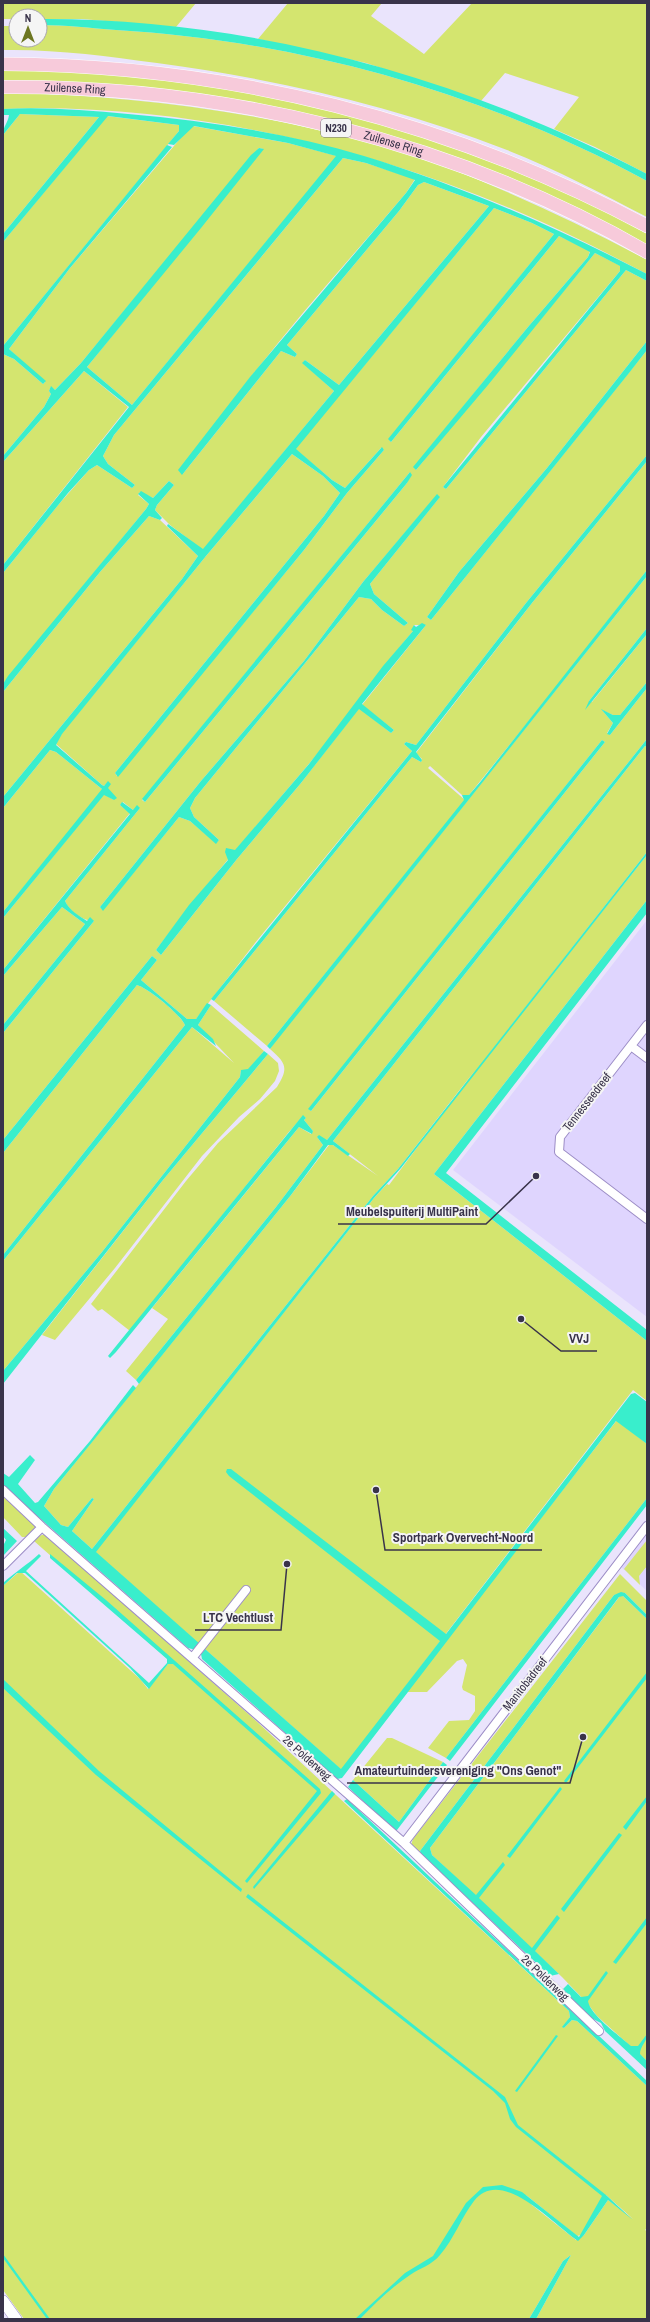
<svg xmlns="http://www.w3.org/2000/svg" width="650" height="2322" font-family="'Archivo Narrow',sans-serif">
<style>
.built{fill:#dfd5fe}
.green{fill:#d4e56f;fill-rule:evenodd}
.water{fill:#39eecc}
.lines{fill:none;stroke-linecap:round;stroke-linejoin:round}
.minor-casing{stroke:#9c8dc6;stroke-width:10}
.tertiary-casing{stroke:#9c8dc6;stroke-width:12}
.primary-casing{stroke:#fff;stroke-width:14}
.minor{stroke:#fff;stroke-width:8}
.tertiary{stroke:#fff;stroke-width:11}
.primary{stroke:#f7cada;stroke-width:13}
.labels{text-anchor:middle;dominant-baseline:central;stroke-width:4;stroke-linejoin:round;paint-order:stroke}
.shield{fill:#f5f5f5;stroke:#716d7d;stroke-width:1}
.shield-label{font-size:11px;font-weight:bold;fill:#39334a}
.street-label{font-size:12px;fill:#39334a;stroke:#f5f5f5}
.leader{fill:none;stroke:#39334a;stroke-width:1.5}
.callout-dot{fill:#39334a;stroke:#f5f5f5;stroke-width:1.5}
.callout-label{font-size:13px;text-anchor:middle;font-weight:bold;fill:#39334a;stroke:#f5f5f5;stroke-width:4;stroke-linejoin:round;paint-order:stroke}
</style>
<rect width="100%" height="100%" fill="#eae4fc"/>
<path class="built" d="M 647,920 L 647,1317 L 453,1170 Z
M 647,1528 L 647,1591 L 619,1565 Z"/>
<path class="green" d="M 3,3 L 196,3 L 176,27 L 82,19 L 40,19 L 40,16 L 16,16 L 16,19 L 3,19 Z
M 288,3 L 382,3 L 371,16 L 424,54 L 472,3 L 647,3 L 647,174 L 595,147 L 554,129 L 579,97 L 505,73 L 481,101 L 366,63 L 258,39 Z
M 40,25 C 65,25 91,28 116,30 C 301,41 484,93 647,181 L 647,217 C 601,193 555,169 507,150 C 395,106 276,79 157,63 C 106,56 55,49 3,50 L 3,26 L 16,26 L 16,40 L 40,40 Z
M 3,70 C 172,70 337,102 494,163 C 546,183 599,206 647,234 L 647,249 L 548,200 L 301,117 L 3,84 Z
M 3,93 C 150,95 313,118 451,169 C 518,195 584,226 647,260 L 647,274 C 622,261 597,248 572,236 C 399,153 195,102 3,109 Z
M 20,114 L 99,117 L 3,234 L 3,135 Z
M 107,116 L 179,125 L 179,131 L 3,346 L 3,242 Z
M 193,126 L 288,143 L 337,156 L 132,405 L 87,367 L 263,149 L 259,148 L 81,363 L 55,390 L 51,387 L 49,391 L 51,394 L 44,407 L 3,456 L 3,354 L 14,359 L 43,384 L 45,382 L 9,349 L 70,268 L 185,133 Z
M 343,158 L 366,163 L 415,179 L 406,193 C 329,284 245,373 182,475 L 281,351 L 295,357 L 297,354 L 287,345 L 399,211 L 418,185 L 424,182 L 489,206 L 339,385 L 305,360 L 303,363 L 334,391 L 203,550 L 170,525 L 155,510 L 157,505 L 174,485 L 169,481 L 153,498 L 140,492 L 138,495 L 149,504 L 146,509 L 3,684 L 3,573 L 59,504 L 89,470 L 97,465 L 132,488 L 135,485 L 108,464 L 103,456 L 114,435 Z
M 494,208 L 532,223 L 554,234 L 389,439 L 391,442 L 559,236 L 590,251 L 588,257 L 528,327 L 414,467 L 416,470 L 595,253 L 621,266 L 620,271 L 481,437 L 443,487 L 446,489 L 626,270 L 647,281 L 647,341 L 547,468 L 459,572 L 427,617 L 431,620 L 647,350 L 647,455 L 526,603 L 416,745 L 406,742 L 404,744 L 412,751 L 255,943 L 196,1019 L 187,1019 L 141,980 L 157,960 L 152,956 L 3,1140 L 3,1033 L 94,921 C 83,921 69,911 65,901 L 140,808 L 133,810 L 123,802 L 120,805 L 130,813 L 3,970 L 3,918 L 104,794 L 114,800 L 107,788 L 108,782 L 104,786 L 102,785 L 56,744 L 62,733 L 206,556 L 292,454 L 323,476 L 340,493 L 324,516 L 115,773 L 117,776 L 304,550 L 347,493 L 384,450 L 381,448 L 345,488 L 332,480 L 295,449 ZM 410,472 L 407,483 L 145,802 L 142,800 ZM 437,495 L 439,498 L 370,584 L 374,594 L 408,623 L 404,626 L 382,610 L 371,599 L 359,597 L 195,798 L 190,808 L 194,817 L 219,840 L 216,843 L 190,821 L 179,817 L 103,910 L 100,907 L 201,781 L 304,661 L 363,582 ZM 414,625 L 426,625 L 362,705 L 394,730 L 391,733 L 359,708 L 301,783 L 237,859 L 161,955 L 156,950 C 204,886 256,826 308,765 C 345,721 376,674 413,631 Z
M 84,371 L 128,407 L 3,565 L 3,462 Z
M 647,461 L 647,570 L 557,686 L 469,795 L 462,795 L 430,766 L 428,768 L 465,800 L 267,1046 L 214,1001 L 412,757 L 421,762 L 422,759 L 416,753 L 532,603 Z
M 149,516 L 160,520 L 198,556 L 182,579 L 3,797 L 3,692 L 100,572 Z
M 647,576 L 647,628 L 589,701 L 592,702 L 647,634 L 647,682 L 620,715 L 613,715 L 602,710 L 613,723 L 607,733 L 610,735 L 647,688 L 647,739 L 327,1140 L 317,1137 L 323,1145 L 276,1207 L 136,1380 L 126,1371 L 168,1319 L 152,1308 L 299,1127 L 311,1134 L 313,1131 L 304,1120 L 306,1118 L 303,1116 L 288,1133 L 130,1331 L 102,1309 L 98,1311 L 91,1304 L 186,1181 L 218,1143 L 277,1087 C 289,1068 286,1063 270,1049 L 274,1043 ZM 602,740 L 605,742 L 311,1111 L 309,1109 Z
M 645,746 L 647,747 L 647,852 L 477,1069 L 647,855 L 647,900 L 434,1174 L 647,1341 L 647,1401 L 633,1390 L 405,1687 L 407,1691 L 617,1420 L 647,1444 L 647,1498 L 446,1758 L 428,1748 L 449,1721 L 469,1720 L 475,1711 L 475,1696 L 463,1690 L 462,1687 L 467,1665 L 463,1659 L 457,1661 L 427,1692 L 407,1692 L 345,1773 L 95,1552 L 374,1198 L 387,1184 L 389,1185 L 476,1069 L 398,1169 L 373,1196 L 92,1549 L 72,1531 L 94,1499 L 92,1498 L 68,1527 L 61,1525 L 44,1506 L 54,1489 L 291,1195 L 329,1145 L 333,1145 L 378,1176 L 333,1141 Z
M 50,750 L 56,752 L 102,789 L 102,792 L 3,912 L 3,808 Z
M 62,907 L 85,924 L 3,1025 L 3,976 Z
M 137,985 C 148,988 180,1014 185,1025 L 3,1255 L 3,1153 Z
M 211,1005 L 264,1051 L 248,1070 L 241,1070 L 240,1077 L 102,1252 L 3,1371 L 3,1261 L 192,1027 L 234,1063 L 198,1025 Z
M 268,1054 L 278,1063 L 279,1071 L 275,1081 L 260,1099 L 239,1117 L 202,1156 L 115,1268 L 55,1340 L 42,1335 L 163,1180 Z
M 3,1496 L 37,1526 L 27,1537 L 22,1537 L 3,1517 Z
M 45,1534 L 254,1719 L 569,2011 L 570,2017 L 563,2027 L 564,2028 L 572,2020 L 577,2021 L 647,2086 L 647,2228 L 645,2230 L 647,2231 L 647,2319 L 536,2319 L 571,2255 L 563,2261 L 529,2319 L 24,2319 L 3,2290 L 3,1586 L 20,1571 L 140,1679 L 148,1689 L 168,1664 L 172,1663 L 34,1541 L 39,1536 ZM 526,2195 L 577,2236 L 581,2235 L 606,2195 L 633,2219 L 608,2200 L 584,2235 L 576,2240 L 532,2205 Z
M 647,1540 L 647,1566 L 639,1576 L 640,1585 L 624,1569 Z
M 620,1574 L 647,1601 L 647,1615 L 625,1593 L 614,1595 L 420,1851 L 421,1854 L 411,1845 L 413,1839 Z
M 620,1596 L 623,1596 L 647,1619 L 647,2061 L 597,2016 L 588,2004 L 562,1977 L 432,1855 L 430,1848 Z
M 387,1738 L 392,1738 L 443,1762 L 399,1822 L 353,1780 Z"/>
<path class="water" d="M 40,19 C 251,18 461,77 647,174 L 647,181 C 484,93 301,41 116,30 C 91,28 65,25 40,25 Z
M 3,109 C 45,107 86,110 128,114 C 207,121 287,133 364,156 C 462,186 556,227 647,274 L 647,281 L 626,270 L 446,489 L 443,487 L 620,271 L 620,266 L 595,253 L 488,385 L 416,470 L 413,467 L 528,327 L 588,257 L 590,252 L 559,236 L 391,442 L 388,439 L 554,234 L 532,223 L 494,208 L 296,449 L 332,480 L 345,488 L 382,447 L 384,450 L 347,493 L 304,550 L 118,777 L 115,773 L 324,516 L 340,493 L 323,476 L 292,454 L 206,556 L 62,734 L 56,745 L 102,785 L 104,786 L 108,781 L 111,784 L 108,788 L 117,798 L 114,800 L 104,795 L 3,918 L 3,912 L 102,789 L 56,752 L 50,750 L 3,808 L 3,797 L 182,579 L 198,556 L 167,526 L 168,524 L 203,549 L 334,391 L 302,363 L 305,360 L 339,385 L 489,206 L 424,182 L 418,185 L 399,211 L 287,345 L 297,354 L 295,357 L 281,351 L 182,475 L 178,470 L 250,377 L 406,193 L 415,180 L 366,163 L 343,158 L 114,435 L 103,456 L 108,464 L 135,485 L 132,488 L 97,465 L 89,470 L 68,493 L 3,573 L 3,565 L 129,407 L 84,371 L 3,462 L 3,456 L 44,407 L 51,394 L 49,391 L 51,386 L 55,390 L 81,363 L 251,155 L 259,148 L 264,149 L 201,228 L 87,367 L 132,405 L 336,156 L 288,143 L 194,126 L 174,145 L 168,144 L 179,131 L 179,125 L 108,116 L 3,242 L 3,234 L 99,117 L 20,114 L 3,135 C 3,126 8,123 9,115 L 3,115 Z
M 167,145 L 172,147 L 70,268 L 9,349 L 46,381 L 43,384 L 14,359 L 3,354 L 3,346 Z
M 647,341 L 647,350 L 629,373 L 431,620 L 427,617 L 459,572 L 547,468 Z
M 647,455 L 647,461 L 532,603 L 416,752 L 422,760 L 421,762 L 412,757 L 214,1001 L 211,999 L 412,751 L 404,744 L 406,742 L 416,745 L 526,603 Z
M 410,472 L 412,475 L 407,483 L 145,802 L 142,799 Z
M 169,481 L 174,485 L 157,505 L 155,510 L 162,518 L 160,520 L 149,516 L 100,572 L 3,692 L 3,684 L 8,676 L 146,509 L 149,504 L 138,494 L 141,491 L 153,498 Z
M 437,494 L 440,497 L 370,584 L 374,594 L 408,623 L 404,626 L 382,610 L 371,599 L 359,597 L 195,798 L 190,808 L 194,817 L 219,840 L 216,844 L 190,821 L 179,817 L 103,911 L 100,907 L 201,781 L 304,661 L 363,582 Z
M 647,570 L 647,576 L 270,1049 L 267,1046 L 464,800 L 462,795 L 469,795 L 481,781 Z
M 422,623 L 426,625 L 362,704 L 394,730 L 391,733 L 359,709 L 301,783 L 237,859 L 161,955 L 156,950 L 189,905 L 228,860 L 225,852 L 226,848 L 235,850 L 309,764 L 383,666 L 413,631 L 411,630 L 414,625 L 416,627 Z
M 647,628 L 647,634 L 585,710 L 589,701 Z
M 647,682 L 647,688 L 610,735 L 607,734 L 613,723 L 601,709 L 613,715 L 620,715 Z
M 647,739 L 647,747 L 645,746 L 333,1141 L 350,1154 L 348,1156 L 333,1145 L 328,1145 L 291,1195 L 139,1384 L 136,1380 L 276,1207 L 323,1145 L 317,1137 L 319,1135 L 327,1140 Z
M 602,740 L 605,742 L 311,1111 L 308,1109 Z
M 122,802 L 133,810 L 137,805 L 140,808 L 65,901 C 69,910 79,916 87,921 L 90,917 L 94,921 L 3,1033 L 3,1025 L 85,924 L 62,907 L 3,976 L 3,970 L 130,814 L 120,805 Z
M 647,852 L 647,855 L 401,1168 L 374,1198 L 96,1552 L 200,1644 L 196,1650 L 188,1648 L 4,1487 L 3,1473 L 9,1477 L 30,1455 L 35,1460 L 18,1484 L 35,1503 L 38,1502 L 90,1441 L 133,1385 L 136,1388 L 54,1489 L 44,1506 L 61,1525 L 68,1527 L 92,1498 L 94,1499 L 72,1531 L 92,1549 L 373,1196 L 398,1169 Z
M 647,900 L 647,913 L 446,1173 L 647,1330 L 647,1341 L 434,1174 Z
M 152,956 L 157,960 L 141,980 L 187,1019 L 196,1019 L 207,1003 L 211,1005 L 198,1025 L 213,1039 L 216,1046 L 192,1027 L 3,1261 L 3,1255 L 185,1025 C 181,1015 148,988 137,985 L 3,1153 L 3,1140 Z
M 264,1051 L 268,1054 L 163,1180 L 3,1384 L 3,1371 L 102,1252 L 240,1077 L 241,1070 L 248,1069 Z
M 303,1115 L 306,1118 L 304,1120 L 313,1131 L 312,1134 L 299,1127 L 116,1352 L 110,1358 L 108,1356 Z
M 635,1393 L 647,1402 L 647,1444 L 616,1421 L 342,1778 L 337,1779 L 202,1659 L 201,1654 L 205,1649 L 341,1769 L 440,1641 L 229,1476 L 226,1472 L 227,1469 L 231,1469 L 446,1634 L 631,1394 Z
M 647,1498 L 647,1505 L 450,1761 L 446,1758 Z
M 3,1528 L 17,1541 L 3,1556 L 3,1546 L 6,1540 L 3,1536 Z
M 39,1554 L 41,1556 L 26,1571 L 149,1683 L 167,1663 L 167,1659 L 50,1558 L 50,1554 L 106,1600 L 320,1789 L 321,1793 L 247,1883 L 245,1881 L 317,1791 L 173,1664 L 168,1664 L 149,1689 L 130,1668 L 25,1573 L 17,1573 L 3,1586 L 3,1583 C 15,1572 27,1565 39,1554 Z
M 621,1592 L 625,1593 L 647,1615 L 647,1619 L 623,1596 L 619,1597 L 430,1848 L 432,1855 L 476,1895 L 503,1862 L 505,1865 L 479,1898 L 532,1948 L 557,1915 L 560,1918 L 535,1951 L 559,1974 L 550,1976 L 421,1854 L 420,1851 L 614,1595 Z
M 647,1672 L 647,1678 L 566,1783 L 564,1781 Z
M 3,1679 L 99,1771 L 242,1889 L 241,1892 L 96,1775 L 3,1688 Z
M 443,1762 L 447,1765 L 397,1830 L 394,1830 L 348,1787 L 353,1780 L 399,1822 Z
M 560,1787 L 562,1789 L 510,1858 L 507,1856 Z
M 332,1791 L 335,1794 L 325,1806 L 254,1889 L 253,1887 Z
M 647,1796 L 647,1801 L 626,1830 L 623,1827 Z
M 347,1799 L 647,2081 L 647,2086 L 577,2021 L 572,2020 L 564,2028 L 562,2027 L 570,2017 L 569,2011 L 344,1801 Z
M 619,1833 L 622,1835 L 564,1912 L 561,1909 Z
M 248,1894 L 505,2097 L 518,2125 L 606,2195 L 633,2220 L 608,2200 L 584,2235 L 578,2241 C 554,2225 501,2165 474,2201 C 461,2218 454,2239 440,2255 C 432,2265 420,2268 410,2275 C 392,2287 375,2303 360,2319 L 355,2319 L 405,2273 L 433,2256 L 466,2203 L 483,2187 L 502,2185 L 522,2192 L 579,2237 L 602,2196 L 516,2127 L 510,2119 L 505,2103 L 493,2091 L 246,1897 Z
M 647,1917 L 647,1923 L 616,1964 L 613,1962 Z
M 606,1971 L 608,1973 L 588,2001 C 590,2015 621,2037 631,2046 L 638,2046 L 647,2034 C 647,2042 640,2046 640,2054 L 647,2061 L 647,2070 L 605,2031 L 601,2023 L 589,2017 L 563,1989 L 568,1984 L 581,1997 L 588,1996 Z
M 556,2035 L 558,2036 L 517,2092 L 515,2091 Z
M 3,2254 L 50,2319 L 47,2319 L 3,2258 Z
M 571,2255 L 536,2319 L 529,2319 L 563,2261 Z"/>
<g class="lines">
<defs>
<path id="minor" d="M 647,1025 L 560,1137 L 559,1152 L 647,1219
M 631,1046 L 647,1058
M 3,1490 L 42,1527 L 404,1843 L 599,2031
M 3,1566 L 42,1527
M 193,1657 L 246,1590
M 404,1843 L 647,1526"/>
<path id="tertiary" d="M 3,2301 L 16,2319"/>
<g id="primary">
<path d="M 3,64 C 229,65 448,120 647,226"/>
<path id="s1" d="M 3,87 C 225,85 454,141 647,252"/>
</g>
</defs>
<use href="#minor" class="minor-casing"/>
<use href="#tertiary" class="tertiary-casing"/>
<use href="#primary" class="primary-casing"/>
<use href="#minor" class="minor"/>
<use href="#tertiary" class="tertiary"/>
<use href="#primary" class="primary"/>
</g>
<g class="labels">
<rect class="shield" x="321" y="119" width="30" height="18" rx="3"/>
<g class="shield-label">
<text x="336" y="128">N230</text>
</g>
<g class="street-label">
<text stroke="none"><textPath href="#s1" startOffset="72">Zuilense Ring</textPath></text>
<text stroke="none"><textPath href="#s1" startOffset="396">Zuilense Ring</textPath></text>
<text transform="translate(587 1102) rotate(-52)">Tennesseedreef</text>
<text transform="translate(525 1684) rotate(-52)">Manitobadreef</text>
<text transform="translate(307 1758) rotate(42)">2e Polderweg</text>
<text transform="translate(545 1978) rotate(44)">2e Polderweg</text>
</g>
</g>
<path class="leader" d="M536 1176L486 1224H338M521 1319L561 1351H597M376 1490L385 1550H542M287 1564L281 1630H195M583 1737L570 1783H347"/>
<g class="callout-dot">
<circle cx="536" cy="1176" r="4"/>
<circle cx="521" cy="1319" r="4"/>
<circle cx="376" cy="1490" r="4"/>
<circle cx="287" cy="1564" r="4"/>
<circle cx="583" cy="1737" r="4"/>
</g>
<g class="callout-label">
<text x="412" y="1216">Meubelspuiterij MultiPaint</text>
<text x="579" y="1343">VVJ</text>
<text x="463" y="1542">Sportpark Overvecht-Noord</text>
<text x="238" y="1622">LTC Vechtlust</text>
<text x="458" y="1775">Amateurtuindersvereniging "Ons Genot"</text>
</g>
<rect width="650" height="2322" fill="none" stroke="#39334a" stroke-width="8"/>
<g transform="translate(28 28)"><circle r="19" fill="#f5f5f5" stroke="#aaa7b1"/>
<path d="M0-3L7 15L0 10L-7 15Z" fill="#6c7621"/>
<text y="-6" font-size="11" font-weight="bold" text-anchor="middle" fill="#39334a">N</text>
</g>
</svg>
